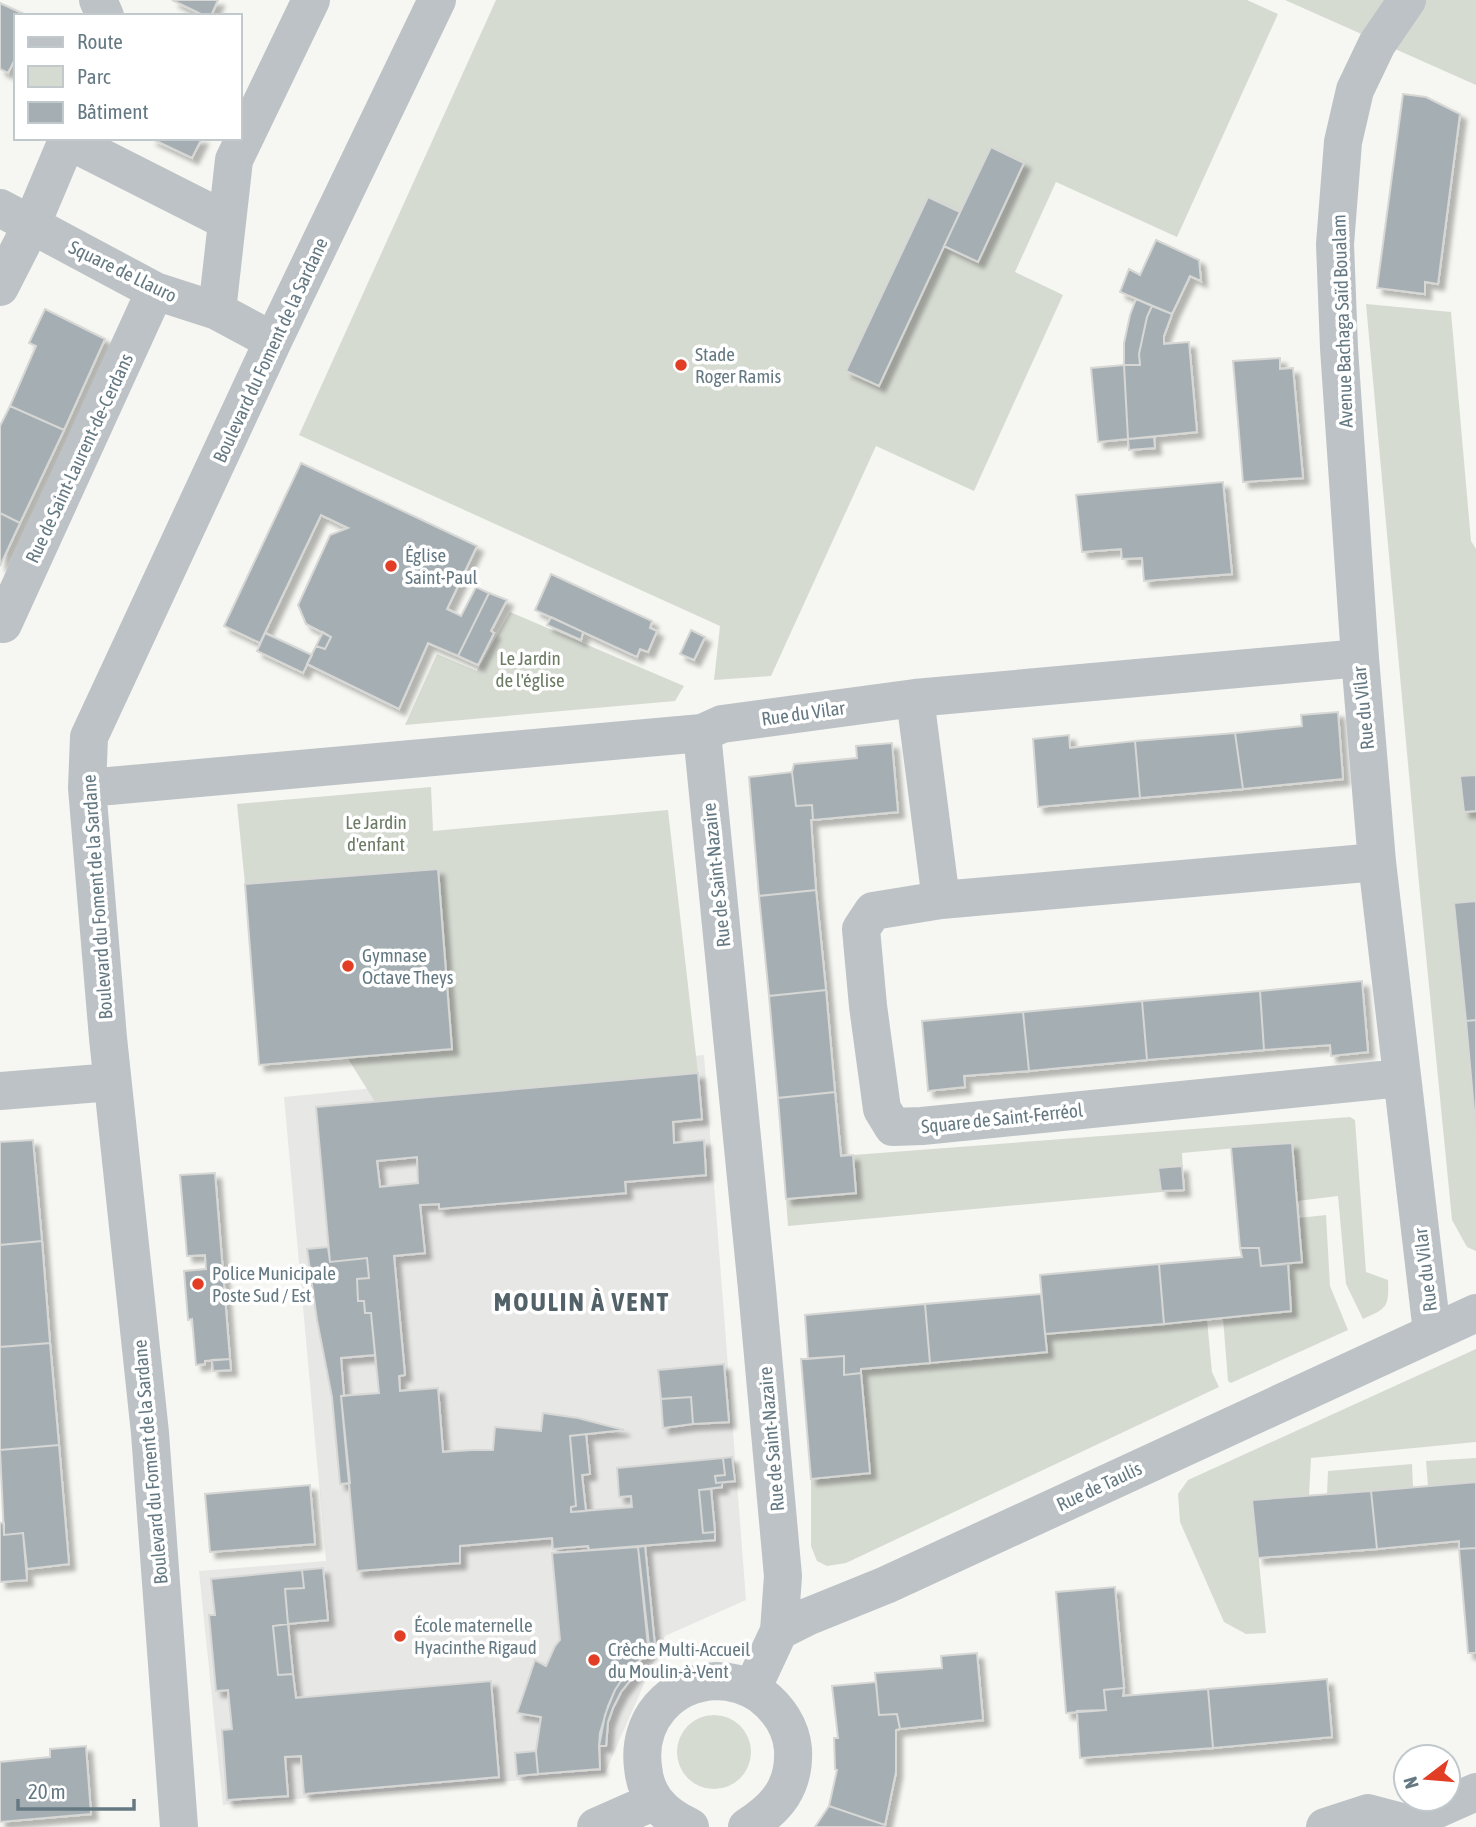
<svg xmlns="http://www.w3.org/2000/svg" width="1476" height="1827" font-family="'Asap Condensed',sans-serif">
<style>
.built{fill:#e7e7e6}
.green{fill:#d6dbd2}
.building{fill:#a5afb3;stroke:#d7d7d5;stroke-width:2;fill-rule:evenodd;filter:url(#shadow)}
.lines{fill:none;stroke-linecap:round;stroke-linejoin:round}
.minor{stroke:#bcc2c5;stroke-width:38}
.poi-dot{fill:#e23e26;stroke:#fff;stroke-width:2.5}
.labels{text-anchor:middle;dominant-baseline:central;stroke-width:7;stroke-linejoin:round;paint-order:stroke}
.street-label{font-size:19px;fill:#657983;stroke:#fff}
.poi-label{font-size:19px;fill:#657983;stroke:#fff;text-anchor:start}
.park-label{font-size:19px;fill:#6b7b64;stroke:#fff}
.district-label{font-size:26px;font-weight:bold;letter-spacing:2px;fill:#536168;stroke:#fff}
</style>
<defs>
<filter id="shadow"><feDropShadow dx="6" dy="6" stdDeviation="2" flood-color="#0004"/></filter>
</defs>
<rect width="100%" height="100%" fill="#f6f6f2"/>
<path class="built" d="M 704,1055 L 746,1600 L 665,1636 L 605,1773 L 223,1805 L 199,1571 L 326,1561 L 284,1097 Z"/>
<path class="green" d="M 496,0 L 1247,0 L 1278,14 L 1177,237 L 1056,182 L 1015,272 L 1063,295 L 974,491 L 876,446 L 771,676 L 714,680 L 720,626 L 299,435 Z
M 1285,0 L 1476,0 L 1476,85 Z
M 1366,304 L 1451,312 L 1471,541 L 1476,549 L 1476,901 L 1454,903 L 1476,1132 L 1476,1251 L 1467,1247 L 1452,1220 L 1419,884 Z
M 510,612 L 684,686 L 675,701 L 405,725 L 437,654 L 477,671 Z
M 431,787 L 433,831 L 668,810 L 698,1073 L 375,1102 L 347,1057 L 452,1048 L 438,869 L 245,884 L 237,804 Z
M 1350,1117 L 1355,1120 L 1366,1272 L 1388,1280 C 1389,1308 1387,1308 1363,1319 L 1346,1284 L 1338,1196 L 1297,1201 L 1291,1143 L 1182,1153 L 1184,1190 L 788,1226 L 786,1199 L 856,1193 L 853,1155 Z
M 1326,1215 L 1330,1286 L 1348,1330 L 1231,1383 L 1228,1381 L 1223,1318 L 1291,1311 L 1288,1264 L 1302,1262 L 1298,1218 Z
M 1207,1320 L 1212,1372 L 1219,1387 L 846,1563 L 827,1566 L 817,1561 L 811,1546 L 811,1479 L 870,1473 L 861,1369 L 1046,1352 L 1045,1334 Z
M 1476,1349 L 1476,1442 L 1311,1458 L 1309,1496 L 1253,1500 L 1266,1633 L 1246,1634 L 1224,1622 L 1180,1522 L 1178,1494 L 1188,1480 Z
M 1476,1458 L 1476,1482 L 1428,1486 L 1426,1461 Z
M 1412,1464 L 1413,1487 L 1327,1494 L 1328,1471 Z
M677 1752a37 37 0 1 1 74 0a37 37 0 1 1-74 0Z"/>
<path class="building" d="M 172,0 L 218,0 L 211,16 L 205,16 Z
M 0,3 L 28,16 L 16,16 L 16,57 L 8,73 L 0,69 Z
M 1403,94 L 1426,97 L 1460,114 L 1438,284 L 1425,282 L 1425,294 L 1377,288 Z
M 150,138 L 202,138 L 192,158 Z
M 991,147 L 1024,163 L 978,262 L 944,246 Z
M 928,197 L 960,212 L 879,386 L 846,371 Z
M 1156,240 L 1199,260 L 1201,281 L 1190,276 L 1172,314 L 1120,292 L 1129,269 L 1140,275 Z
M 1136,299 L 1152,306 L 1147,317 L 1142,340 L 1139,354 L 1140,365 L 1124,365 L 1124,343 L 1130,315 Z
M 1152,306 L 1172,314 L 1164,336 L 1164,344 L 1189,342 L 1197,432 L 1128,439 L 1124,365 L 1140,365 L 1139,354 L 1142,340 L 1147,317 Z
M 45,309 L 105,339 L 64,430 L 10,406 L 36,346 L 29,343 Z
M 1280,358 L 1280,369 L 1293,368 L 1303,478 L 1243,482 L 1233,361 Z
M 1124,365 L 1128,439 L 1098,442 L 1091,368 Z
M 10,406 L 64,430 L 20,523 L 0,513 L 0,426 Z
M 1154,437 L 1155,448 L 1129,450 L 1128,439 Z
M 301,463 L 477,546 L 447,609 L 461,616 L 476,587 L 489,593 L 458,656 L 428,643 L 399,709 L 307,664 L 316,646 L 325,649 L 331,637 L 306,624 L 298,605 L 330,535 L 348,528 L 321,515 L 260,643 L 224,626 Z
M 1223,482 L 1232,574 L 1144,581 L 1142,558 L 1122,559 L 1121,549 L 1082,552 L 1076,495 Z
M 0,513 L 20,523 L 0,566 Z
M 551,574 L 652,621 L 650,628 L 657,631 L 648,652 L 640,649 L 637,657 L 535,610 Z
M 489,593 L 507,600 L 492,629 L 491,631 L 494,633 L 478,665 L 458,656 Z
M 551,617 L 583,632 L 581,640 L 547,625 Z
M 691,630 L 705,637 L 694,660 L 680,654 Z
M 323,632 L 331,637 L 325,649 L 316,646 Z
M 265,633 L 312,655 L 303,673 L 257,651 Z
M 1338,712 L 1343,779 L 1243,789 L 1235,733 L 1302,726 L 1301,715 Z
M 1235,733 L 1243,789 L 1140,798 L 1135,741 Z
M 1069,735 L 1070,748 L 1135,741 L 1140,798 L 1038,807 L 1033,739 Z
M 892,743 L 898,812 L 813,820 L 812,805 L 796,806 L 792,772 L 794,764 L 857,758 L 856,746 Z
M 792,772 L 796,806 L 812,805 L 813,820 L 811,820 L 816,890 L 759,896 L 749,777 Z
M 1476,775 L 1476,811 L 1464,812 L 1460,776 Z
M 438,869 L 452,1049 L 259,1065 L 245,884 Z
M 816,890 L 826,990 L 769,996 L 759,896 Z
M 1476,901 L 1476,1020 L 1466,1021 L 1454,903 Z
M 1362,981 L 1368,1052 L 1331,1056 L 1330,1045 L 1264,1050 L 1260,991 Z
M 826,990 L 835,1092 L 778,1098 L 769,996 Z
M 1260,991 L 1264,1050 L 1147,1060 L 1142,1001 Z
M 1142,1001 L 1147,1060 L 1029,1071 L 1023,1012 Z
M 1023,1012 L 1029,1071 L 964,1076 L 965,1087 L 928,1091 L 922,1021 Z
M 1476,1020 L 1476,1132 L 1466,1021 Z
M 698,1073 L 702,1119 L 673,1122 L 674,1143 L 704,1140 L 706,1175 L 625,1182 L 626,1193 L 439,1209 L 439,1204 L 420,1205 L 425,1253 L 394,1256 L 405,1375 L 399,1376 L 400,1391 L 438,1388 L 443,1452 L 472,1450 L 493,1450 L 495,1427 L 541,1431 L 543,1413 L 578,1418 L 624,1430 L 570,1436 L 576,1506 L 571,1507 L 571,1512 L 632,1507 L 631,1496 L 619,1497 L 617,1468 L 723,1458 L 725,1475 L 715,1476 L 716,1483 L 722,1483 L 722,1487 L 699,1490 L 703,1533 L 715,1532 L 715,1540 L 589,1550 L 588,1546 L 553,1549 L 552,1538 L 460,1546 L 460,1563 L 357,1571 L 341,1396 L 379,1393 L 371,1313 L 365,1313 L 364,1301 L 358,1301 L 357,1279 L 369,1278 L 367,1258 L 330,1262 L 316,1107 ZM 417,1157 L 418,1183 L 380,1187 L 377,1161 Z
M 835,1092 L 841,1156 L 853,1155 L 856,1193 L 786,1199 L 778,1098 Z
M 33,1140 L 42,1241 L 0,1245 L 0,1142 Z
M 1292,1143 L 1302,1262 L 1261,1266 L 1259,1248 L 1240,1248 L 1231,1147 Z
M 1182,1166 L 1184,1190 L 1161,1191 L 1158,1168 Z
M 215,1173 L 230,1359 L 205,1361 L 205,1364 L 196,1365 L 192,1319 L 188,1320 L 184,1271 L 206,1269 L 205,1255 L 187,1256 L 180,1175 Z
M 42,1241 L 50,1343 L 0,1347 L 0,1245 Z
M 328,1247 L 330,1262 L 367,1258 L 369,1278 L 357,1279 L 358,1301 L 364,1301 L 365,1313 L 371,1313 L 375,1355 L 341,1358 L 344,1396 L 341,1396 L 350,1483 L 340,1484 L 332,1397 L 317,1320 L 307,1249 Z
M 1240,1248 L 1259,1248 L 1261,1266 L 1288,1264 L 1291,1311 L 1164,1324 L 1159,1264 L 1242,1257 Z
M 1159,1264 L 1164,1324 L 1045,1334 L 1040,1275 Z
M 1041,1294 L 1047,1352 L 930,1363 L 925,1304 Z
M 925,1304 L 930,1363 L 861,1369 L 861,1373 L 844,1375 L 844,1356 L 808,1359 L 805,1315 Z
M 50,1343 L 59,1445 L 0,1450 L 0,1347 Z
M 844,1356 L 844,1375 L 861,1373 L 870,1473 L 811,1479 L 801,1359 Z
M 230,1359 L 231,1370 L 213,1371 L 212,1360 Z
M 724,1364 L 729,1422 L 693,1424 L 691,1397 L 661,1399 L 658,1370 Z
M 691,1397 L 693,1424 L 663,1428 L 661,1399 Z
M 586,1434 L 590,1474 L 582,1475 L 586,1511 L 571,1512 L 571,1507 L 576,1506 L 570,1436 Z
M 59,1445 L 69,1564 L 27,1569 L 23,1533 L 4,1535 L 0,1450 Z
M 732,1457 L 735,1481 L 716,1483 L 715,1476 L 725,1475 L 723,1458 Z
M 1476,1482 L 1476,1548 L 1459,1549 L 1459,1541 L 1377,1549 L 1371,1491 Z
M 310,1485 L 315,1544 L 210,1552 L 205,1494 Z
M 711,1489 L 715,1532 L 703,1533 L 699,1490 Z
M 1371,1491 L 1377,1549 L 1258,1558 L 1252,1500 Z
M 0,1523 L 4,1523 L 4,1535 L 23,1533 L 27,1580 L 0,1582 Z
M 645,1546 L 655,1646 L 648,1646 L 638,1547 Z
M 638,1547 L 650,1653 L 636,1663 L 625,1675 L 615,1690 L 608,1706 L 600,1733 L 599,1746 L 600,1769 L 538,1774 L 536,1751 L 541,1717 L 517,1713 L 535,1660 L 546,1666 L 555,1646 L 560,1640 L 552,1553 Z
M 1476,1548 L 1476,1653 L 1468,1653 L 1459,1549 Z
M 323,1568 L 328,1620 L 288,1624 L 285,1589 L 304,1588 L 302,1570 Z
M 302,1570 L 304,1588 L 285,1589 L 288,1624 L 273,1626 L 278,1675 L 293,1674 L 296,1698 L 491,1681 L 499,1777 L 304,1794 L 301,1756 L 285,1757 L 288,1796 L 227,1800 L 222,1730 L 232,1729 L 228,1690 L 216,1691 L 209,1615 L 215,1615 L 211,1579 Z
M 1115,1587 L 1124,1688 L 1104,1690 L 1106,1710 L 1066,1713 L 1056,1592 Z
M 288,1624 L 293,1674 L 278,1675 L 273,1626 Z
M 977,1653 L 983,1720 L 900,1729 L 897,1714 L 879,1715 L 875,1673 L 942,1668 L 941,1656 Z
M 636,1663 L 640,1668 L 621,1692 L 613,1708 L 608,1722 L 606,1746 L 599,1746 L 605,1715 L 615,1690 L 625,1675 Z
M 1327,1679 L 1332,1737 L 1213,1748 L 1208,1689 Z
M 876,1682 L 879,1715 L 897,1714 L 900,1729 L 896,1730 L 896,1772 L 885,1825 L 829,1806 L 837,1770 L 835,1769 L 834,1738 L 838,1738 L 832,1686 Z
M 1124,1688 L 1123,1696 L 1208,1689 L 1213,1748 L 1080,1758 L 1077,1711 L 1106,1710 L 1104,1690 Z
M 86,1746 L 91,1814 L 0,1822 L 0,1762 L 50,1757 L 50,1749 Z
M 536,1751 L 538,1774 L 517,1776 L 515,1753 Z
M 829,1806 L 885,1825 L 884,1827 L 815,1827 Z"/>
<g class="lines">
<path class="minor" d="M 98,0 L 105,16
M 1407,0 L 1377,44 L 1355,90 L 1343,142 L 1335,244 L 1339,348 L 1360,658 L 1377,862 L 1432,1332
M 67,140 L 227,221
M 0,208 L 155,291 L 217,311 L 273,341
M 0,287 L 31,226 L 68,138
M 217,311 L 234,160 L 311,0
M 3,624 L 155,291
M 915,698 L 941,900
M 702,733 L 757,1289 L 783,1576 L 779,1631
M 87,788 L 702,733 L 722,724 L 915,698 L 1360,658
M 1377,862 L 941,900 L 873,911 L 861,929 L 868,1006 L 882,1109 L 893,1127 L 922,1126 L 1401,1078
M 0,1091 L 112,1082
M 752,1689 L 779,1631 L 807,1617 L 886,1585 L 1476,1313
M 179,1827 L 150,1433 L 108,1038 L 87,788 L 89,737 L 273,341 L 437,0
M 596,1827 L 655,1801
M 690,1827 C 677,1821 665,1814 656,1802 C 648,1792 644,1779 643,1767 C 637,1721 669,1683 716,1681 C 732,1681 748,1686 761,1695 C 778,1708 791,1727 793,1749 C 795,1787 777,1808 747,1827
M 1325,1827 L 1368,1813 L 1406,1823 L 1476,1792"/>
</g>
<g class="poi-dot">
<circle cx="681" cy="365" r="7"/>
<circle cx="391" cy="566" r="7"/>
<circle cx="348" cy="966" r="7"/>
<circle cx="198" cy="1284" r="7"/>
<circle cx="400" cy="1636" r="7"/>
<circle cx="594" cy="1660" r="7"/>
</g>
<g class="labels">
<g class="street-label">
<text transform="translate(123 271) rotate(26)">Square de Llauro</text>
<text transform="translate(1342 321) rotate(-92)">Avenue Bachaga Saïd Boualam</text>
<text transform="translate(270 350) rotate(-65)">Boulevard du Foment de la Sardane</text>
<text transform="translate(79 458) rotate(-65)">Rue de Saint-Laurent-de-Cerdans</text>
<text transform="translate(1363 708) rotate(-96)">Rue du Vilar</text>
<text transform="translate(803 713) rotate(-8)">Rue du Vilar</text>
<text transform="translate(716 875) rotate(-96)">Rue de Saint-Nazaire</text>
<text transform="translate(97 897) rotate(-94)">Boulevard du Foment de la Sardane</text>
<text transform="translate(1002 1118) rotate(-6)">Square de Saint-Ferréol</text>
<text transform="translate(1425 1270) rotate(-97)">Rue du Vilar</text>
<text transform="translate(771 1439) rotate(-95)">Rue de Saint-Nazaire</text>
<text transform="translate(150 1462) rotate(-95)">Boulevard du Foment de la Sardane</text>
<text transform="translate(1099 1486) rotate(-25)">Rue de Taulis</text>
</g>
<g class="poi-label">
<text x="695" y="354">Stade<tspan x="695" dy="22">Roger Ramis</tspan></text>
<text x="405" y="555">Église<tspan x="405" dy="22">Saint-Paul</tspan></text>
<text x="362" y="955">Gymnase<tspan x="362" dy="22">Octave Theys</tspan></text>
<text x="212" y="1273">Police Municipale<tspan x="212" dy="22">Poste Sud / Est</tspan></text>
<text x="414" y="1625">École maternelle<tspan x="414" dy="22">Hyacinthe Rigaud</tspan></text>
<text x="608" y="1649">Crèche Multi-Accueil<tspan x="608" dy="22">du Moulin-à-Vent</tspan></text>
</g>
<g class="park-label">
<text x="530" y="658">Le Jardin<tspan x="530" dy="22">de l'église</tspan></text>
<text x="376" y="822">Le Jardin<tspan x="376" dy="22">d'enfant</tspan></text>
</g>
<g class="district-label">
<text x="582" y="1302">MOULIN À VENT</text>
</g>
</g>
<rect x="14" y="14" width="228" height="126" fill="#ffffff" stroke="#c1c9cd" stroke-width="2"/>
<rect x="28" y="37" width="35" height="10" fill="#bcc2c5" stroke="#c1c9cd" stroke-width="2"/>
<text x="77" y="49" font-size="21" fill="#657983">Route</text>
<rect x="28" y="66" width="35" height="21" fill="#d6dbd2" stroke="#c1c9cd" stroke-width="2"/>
<text x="77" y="84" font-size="21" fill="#657983">Parc</text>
<rect x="28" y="102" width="35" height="21" fill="#a5afb3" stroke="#c1c9cd" stroke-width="2"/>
<text x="77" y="119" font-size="21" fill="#657983">Bâtiment</text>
<g transform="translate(1427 1778) rotate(254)"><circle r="33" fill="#ffffff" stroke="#c1c9cd" stroke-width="2"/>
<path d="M0-5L12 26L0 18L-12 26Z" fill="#e23e26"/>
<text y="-10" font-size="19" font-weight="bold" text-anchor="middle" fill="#657983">N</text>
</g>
<path d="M18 1799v10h116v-10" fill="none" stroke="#657983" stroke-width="3.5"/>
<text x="28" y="1799" font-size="21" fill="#657983" stroke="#ffffff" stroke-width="5" paint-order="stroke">20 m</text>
</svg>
